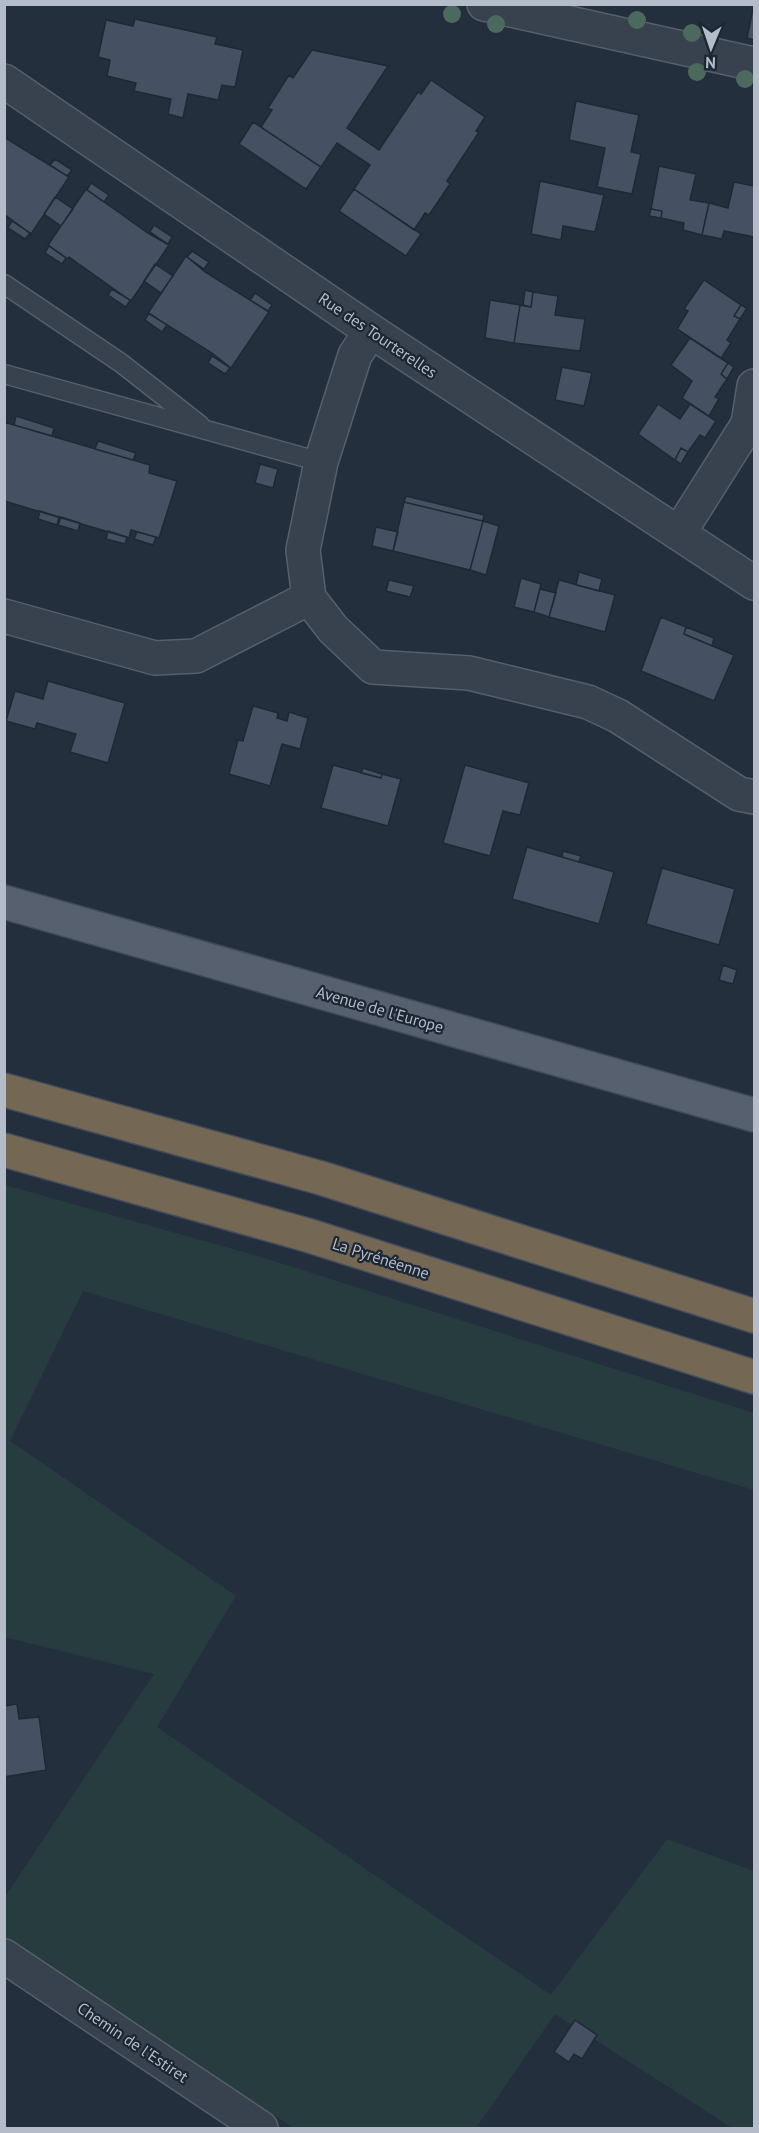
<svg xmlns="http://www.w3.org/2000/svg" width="759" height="2133" font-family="'PT Sans',sans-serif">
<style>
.green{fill:#263c3f}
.building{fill:#455162;stroke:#1f2835;stroke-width:1.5}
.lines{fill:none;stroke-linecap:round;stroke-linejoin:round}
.service-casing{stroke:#565f6c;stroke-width:21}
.minor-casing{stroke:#565f6c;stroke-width:36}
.tertiary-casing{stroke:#565f6c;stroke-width:36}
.primary-casing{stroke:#414a57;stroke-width:36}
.motorway-casing{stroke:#434c59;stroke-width:36}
.service{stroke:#38414e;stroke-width:18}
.minor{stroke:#38414e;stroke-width:33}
.tertiary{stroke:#38414e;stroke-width:33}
.primary{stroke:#56606e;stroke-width:33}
.motorway{stroke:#746855;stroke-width:33}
.tree{fill:#4b6a5d}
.labels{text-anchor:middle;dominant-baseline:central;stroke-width:4.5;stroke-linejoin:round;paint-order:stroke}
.street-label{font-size:16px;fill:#b4bcc9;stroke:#1d2633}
</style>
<rect width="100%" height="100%" fill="#242f3e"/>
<path class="green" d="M 5,1185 L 258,1256 L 754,1413 L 754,1490 L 83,1291 L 10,1441 L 236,1596 L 157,1727 L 551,1995 L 667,1839 L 754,1871 L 754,2128 L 732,2128 L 555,2014 L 476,2128 L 294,2128 L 5,1940 L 5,1897 L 154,1674 L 5,1637 Z"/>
<path class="building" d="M 754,4 L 754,40 L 747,38 Z
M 135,19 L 217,37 L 215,44 L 243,50 L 235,87 L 222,85 L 218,100 L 188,94 L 183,118 L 168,114 L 171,99 L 134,91 L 136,83 L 107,76 L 110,60 L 98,57 L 106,20 L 133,26 Z
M 312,50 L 388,66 L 347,128 L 379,150 L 418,92 L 421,94 L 431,80 L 485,117 L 476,131 L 479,132 L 447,181 L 450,184 L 429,215 L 425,213 L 414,230 L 354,189 L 370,165 L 337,143 L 321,167 L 261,127 L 272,110 L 268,108 L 289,75 L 293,78 Z
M 576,101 L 639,115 L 631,152 L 641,154 L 632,194 L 597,187 L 605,148 L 569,140 Z
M 253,122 L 321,167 L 306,189 L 239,144 Z
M 4,137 L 69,177 L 31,234 L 4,214 Z
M 55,159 L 72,170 L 67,176 L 50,165 Z
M 659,166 L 696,174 L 690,200 L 709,203 L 702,235 L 683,230 L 684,223 L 661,218 L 662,211 L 651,209 Z
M 540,181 L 604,195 L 595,232 L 563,226 L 561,240 L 531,234 Z
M 734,182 L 754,186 L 754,237 L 724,231 L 722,239 L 702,235 L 709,203 L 728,208 Z
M 91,183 L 109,195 L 104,202 L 87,190 Z
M 86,189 L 148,233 L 169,245 L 131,301 L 69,257 L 68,259 L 48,245 Z
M 354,189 L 421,234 L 406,256 L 339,211 Z
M 55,197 L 73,209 L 61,226 L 44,214 Z
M 651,209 L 662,211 L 661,218 L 649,216 Z
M 12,221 L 30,233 L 25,239 L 8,228 Z
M 154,225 L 172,237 L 168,244 L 150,232 Z
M 49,246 L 66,258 L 62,264 L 45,253 Z
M 192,251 L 209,262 L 204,269 L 187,257 Z
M 186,256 L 205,272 L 269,312 L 231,368 L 212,353 L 148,313 Z
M 155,264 L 173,276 L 161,293 L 144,281 Z
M 704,280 L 741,305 L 734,316 L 740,319 L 727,340 L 731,343 L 721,358 L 677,329 L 688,311 L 684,309 Z
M 112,289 L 130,300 L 126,307 L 108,295 Z
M 525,290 L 533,292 L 531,307 L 523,305 Z
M 533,292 L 558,296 L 555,315 L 585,319 L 580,351 L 514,343 L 520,305 L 531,307 Z
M 255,293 L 272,305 L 268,311 L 250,300 Z
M 490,300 L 520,305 L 514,343 L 485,338 Z
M 741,305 L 747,308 L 740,319 L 734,316 Z
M 149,313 L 167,325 L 162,332 L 145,320 Z
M 690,338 L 728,363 L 721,374 L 727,379 L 715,397 L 719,399 L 709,416 L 682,398 L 692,381 L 671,365 Z
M 212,356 L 230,368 L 225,374 L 208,363 Z
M 728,363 L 734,367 L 727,379 L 721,374 Z
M 562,367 L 592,373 L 584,406 L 555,400 Z
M 658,404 L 680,419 L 690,404 L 716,421 L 705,438 L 700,435 L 688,452 L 681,448 L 675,460 L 638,434 Z
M 16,416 L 54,428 L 52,436 L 14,425 Z
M 4,422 L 150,465 L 149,473 L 177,481 L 159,538 L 131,530 L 129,538 L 4,501 Z
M 98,441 L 136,453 L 133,460 L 95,449 Z
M 681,448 L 688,452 L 681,464 L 675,460 Z
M 260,464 L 278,469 L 273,488 L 255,483 Z
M 406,496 L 484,515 L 483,521 L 404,502 Z
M 404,502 L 483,521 L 470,570 L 393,551 Z
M 40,511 L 59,517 L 57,525 L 38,519 Z
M 61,517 L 80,523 L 78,531 L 58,525 Z
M 483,521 L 499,526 L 486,575 L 470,570 Z
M 376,527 L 398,532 L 393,551 L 372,546 Z
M 108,531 L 127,537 L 125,544 L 106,539 Z
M 137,532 L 156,537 L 153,545 L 134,539 Z
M 579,572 L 602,579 L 599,591 L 576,585 Z
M 521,578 L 541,584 L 534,612 L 514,607 Z
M 389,580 L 414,586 L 410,597 L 386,591 Z
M 559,580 L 615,595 L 605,632 L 549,617 Z
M 540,589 L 556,593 L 549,617 L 534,612 Z
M 661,617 L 686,627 L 684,634 L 734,655 L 714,701 L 641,671 Z
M 686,627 L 714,638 L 712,646 L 684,634 Z
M 48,681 L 125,703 L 108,763 L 70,752 L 76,734 L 37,723 L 35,729 L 6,721 L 15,691 L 43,699 Z
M 253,706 L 278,713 L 277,718 L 287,721 L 289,712 L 308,718 L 300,749 L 282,744 L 270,786 L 229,774 L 238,740 L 243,741 Z
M 333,765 L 381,778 L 382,774 L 401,779 L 388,826 L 321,808 Z
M 465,765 L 529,783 L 520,815 L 503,811 L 490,856 L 443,843 Z
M 363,768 L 382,774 L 381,778 L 361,773 Z
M 527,847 L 614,872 L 599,924 L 512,899 Z
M 563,851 L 581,856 L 579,862 L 562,857 Z
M 662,868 L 735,889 L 719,945 L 646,924 Z
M 723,965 L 737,970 L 733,984 L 719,980 Z
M 17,1704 L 19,1719 L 39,1717 L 46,1770 L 4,1777 L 4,1706 Z
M 575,2020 L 597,2035 L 582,2059 L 574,2054 L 569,2062 L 554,2052 Z"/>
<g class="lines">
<defs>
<path id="service" d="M 4,284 L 121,363 L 200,425
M 4,374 L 321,462"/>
<path id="minor" d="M 4,81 L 371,331 L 754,583
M 371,331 L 355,355 L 321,462 L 303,550 L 309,598 L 333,629 L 373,667 L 469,673 L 588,702 L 618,716 L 739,794 L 754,797
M 679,533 L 748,424 L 754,386
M 4,616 L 155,658 L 196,656 L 309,598
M 4,1956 L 261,2128"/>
<path id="tertiary" d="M 484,4 L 754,64"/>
<path id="primary" d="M 4,902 L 754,1115"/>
<path id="motorway" d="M 4,1090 L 321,1178 L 754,1316
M 4,1150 L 307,1235 L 754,1377"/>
</defs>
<use href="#service" class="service-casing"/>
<use href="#minor" class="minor-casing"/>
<use href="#tertiary" class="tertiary-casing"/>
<use href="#primary" class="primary-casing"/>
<use href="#motorway" class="motorway-casing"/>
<use href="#service" class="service"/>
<use href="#minor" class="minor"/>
<use href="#tertiary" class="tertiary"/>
<use href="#primary" class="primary"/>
<use href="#motorway" class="motorway"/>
</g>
<g class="tree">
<circle cx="452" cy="14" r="9"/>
<circle cx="637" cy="20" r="9"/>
<circle cx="496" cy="24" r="9"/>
<circle cx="692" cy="33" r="9"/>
<circle cx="697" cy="72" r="9"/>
<circle cx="745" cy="79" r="9"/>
</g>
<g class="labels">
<g class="street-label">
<text transform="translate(378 335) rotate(34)">Rue des Tourterelles</text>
<text transform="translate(380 1009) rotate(16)">Avenue de l'Europe</text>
<text transform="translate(381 1258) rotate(18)">La Pyrénéenne</text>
<text transform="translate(133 2042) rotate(34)">Chemin de l'Estiret</text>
</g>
</g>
<rect width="759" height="2133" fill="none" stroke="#b4bcc9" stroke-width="12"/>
<g transform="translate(711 48) rotate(182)" stroke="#1d2633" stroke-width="4.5" paint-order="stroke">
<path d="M0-4.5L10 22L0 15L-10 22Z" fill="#b4bcc9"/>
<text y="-9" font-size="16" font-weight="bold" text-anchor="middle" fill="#b4bcc9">N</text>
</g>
</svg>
